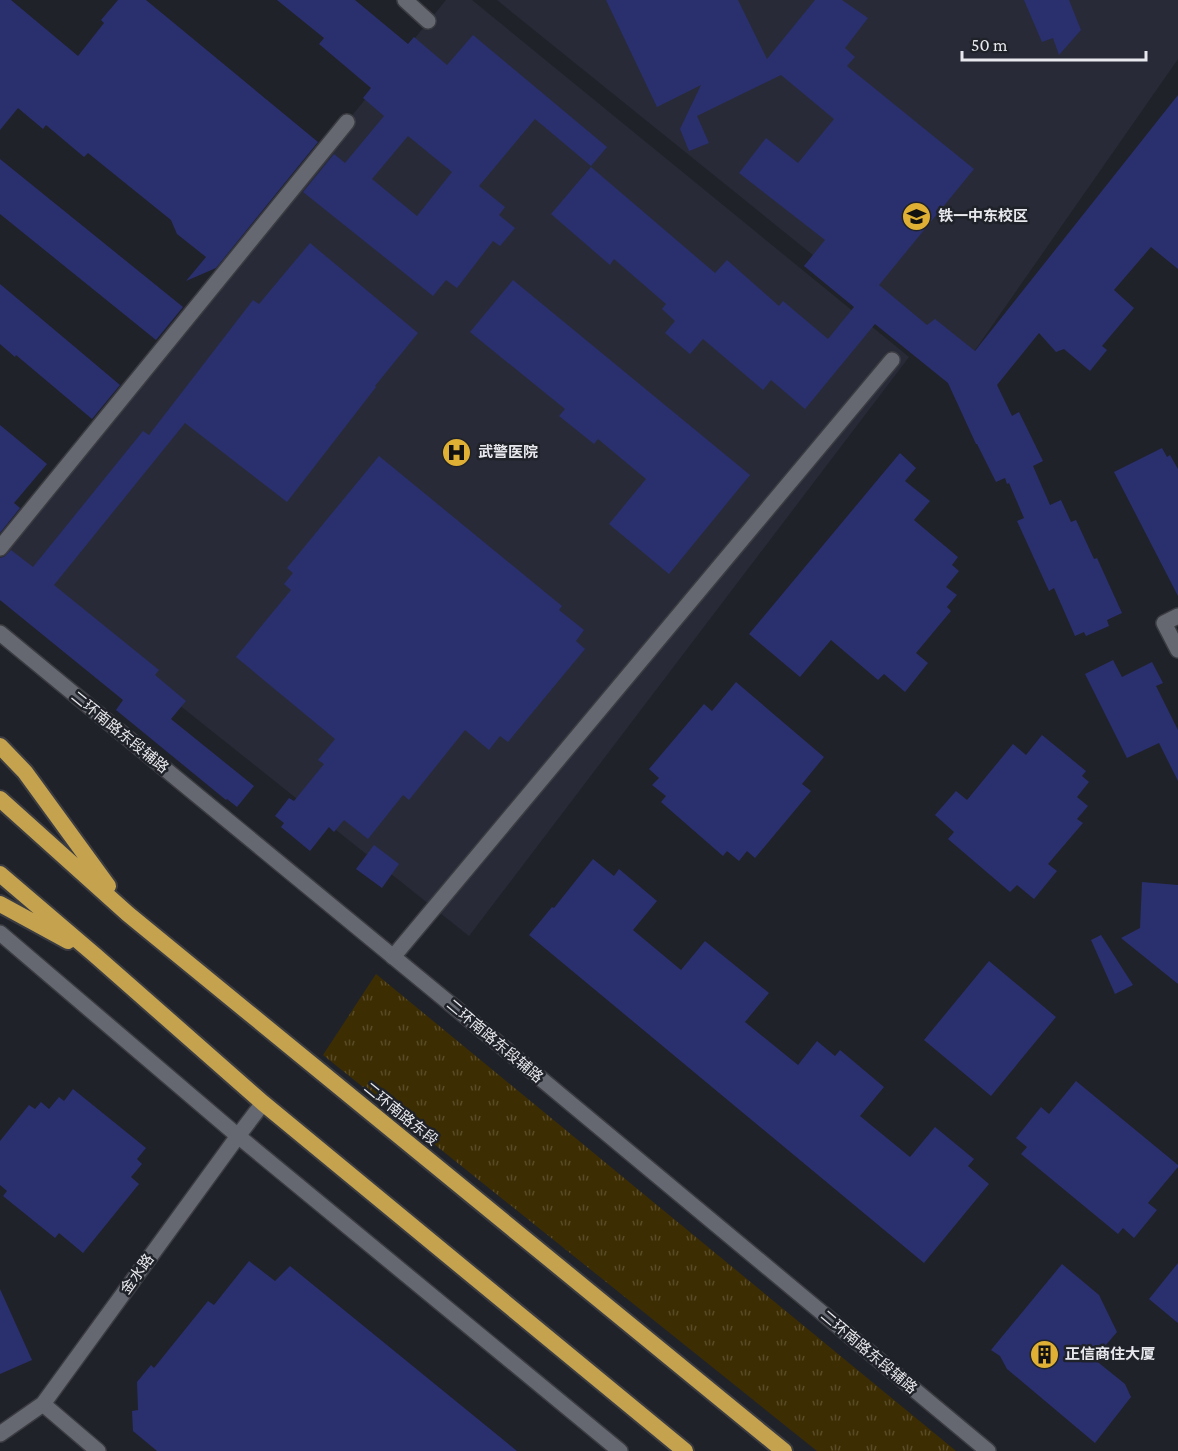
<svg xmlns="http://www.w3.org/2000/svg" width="1178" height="1451" font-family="'Crimson Pro','Noto Sans SC',serif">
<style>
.built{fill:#282b37}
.grass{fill:url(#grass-tufts)}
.building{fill:#2a2f6e;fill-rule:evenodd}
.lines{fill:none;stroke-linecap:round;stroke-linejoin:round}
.minor-casing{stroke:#3b3c42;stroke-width:18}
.tertiary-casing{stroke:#3b3c42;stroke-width:18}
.secondary-casing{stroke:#3b3c42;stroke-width:18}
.trunk-casing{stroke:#3b3c42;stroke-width:20}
.minor{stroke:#666871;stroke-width:15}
.tertiary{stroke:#666871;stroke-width:15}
.secondary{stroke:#666871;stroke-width:15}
.trunk{stroke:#c4a24e;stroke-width:16}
.labels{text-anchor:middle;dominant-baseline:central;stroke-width:5;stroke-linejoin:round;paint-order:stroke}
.poi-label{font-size:15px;font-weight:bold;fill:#e7e8ed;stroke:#202229;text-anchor:start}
.street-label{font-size:15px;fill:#e7e8ed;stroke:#202229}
</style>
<defs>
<pattern id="grass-tufts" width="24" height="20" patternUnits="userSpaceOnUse" patternTransform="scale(1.5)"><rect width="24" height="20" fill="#3d2d02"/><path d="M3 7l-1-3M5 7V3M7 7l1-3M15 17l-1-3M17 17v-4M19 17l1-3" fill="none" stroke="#594b27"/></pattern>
</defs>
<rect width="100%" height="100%" fill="#202229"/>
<path class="built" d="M 446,0 L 472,0 L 909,357 L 469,936 L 0,562 L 0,548 Z
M 497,0 L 1178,0 L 1178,59 L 959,373 Z"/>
<path class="grass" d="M 376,974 L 956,1451 L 817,1451 L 323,1055 Z"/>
<path class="building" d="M 0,0 L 11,0 L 78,56 L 104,23 L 101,20 L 118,0 L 146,0 L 318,142 L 216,268 L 186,281 L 206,257 L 177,234 L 171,220 L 88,153 L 84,157 L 46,125 L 43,129 L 18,108 L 0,130 Z
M 277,0 L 355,0 L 408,44 L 414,37 L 447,65 L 473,35 L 607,147 L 591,166 L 535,119 L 479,186 L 505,207 L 499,215 L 515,228 L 500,246 L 493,241 L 457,288 L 446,280 L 433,296 L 303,192 L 334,154 L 345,163 L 384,116 L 363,98 L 371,88 L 319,44 L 324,38 ZM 408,136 L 452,172 L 417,216 L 372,179 Z
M 606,0 L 738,0 L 767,59 L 815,0 L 842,0 L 868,18 L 845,48 L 855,57 L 847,66 L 974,169 L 879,285 L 927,325 L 935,319 L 975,351 L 1178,95 L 1178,269 L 1151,247 L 1114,290 L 1134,308 L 1102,346 L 1107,350 L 1090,371 L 1064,349 L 1056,352 L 1039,333 L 997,385 L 1012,416 L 1019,412 L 1043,461 L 1033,466 L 1050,505 L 1061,500 L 1071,522 L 1076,520 L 1094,559 L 1097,558 L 1122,613 L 1107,620 L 1109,626 L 1086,636 L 1084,632 L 1075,636 L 1054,588 L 1049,591 L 1017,521 L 1024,518 L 1009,483 L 1007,484 L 1005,478 L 996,482 L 977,444 L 976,444 L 948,383 L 875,324 L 805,409 L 771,380 L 763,390 L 703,339 L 690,354 L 665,333 L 675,321 L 662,309 L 666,304 L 614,259 L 610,265 L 551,214 L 591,167 L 715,273 L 727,260 L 779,306 L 783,301 L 828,339 L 854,307 L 804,266 L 825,240 L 739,173 L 766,138 L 798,163 L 834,119 L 781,75 L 697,116 L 709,143 L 689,151 L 680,129 L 701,85 L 657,107 Z
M 1024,0 L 1069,0 L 1081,30 L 1059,55 L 1053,38 L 1042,42 Z
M 0,159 L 183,307 L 156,340 L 0,214 Z
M 310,243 L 418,333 L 375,386 L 376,387 L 287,502 L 185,423 L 54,585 L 159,670 L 155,675 L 186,701 L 171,719 L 254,786 L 237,807 L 227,799 L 226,800 L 116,710 L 123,700 L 0,600 L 0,558 L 4,557 L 11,550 L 33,567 L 143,431 L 149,435 L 253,300 L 259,304 Z
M 513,280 L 750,475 L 669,574 L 609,524 L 646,479 L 598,439 L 594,444 L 559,416 L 565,409 L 470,332 Z
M 0,284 L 120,385 L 92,419 L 16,355 L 15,357 L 0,344 Z
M 0,425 L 47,464 L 14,503 L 20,508 L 0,533 Z
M 1162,448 L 1167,457 L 1170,455 L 1178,469 L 1178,596 L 1114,472 Z
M 900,453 L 916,468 L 905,481 L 930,501 L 914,520 L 958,557 L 952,565 L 959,571 L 946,587 L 957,595 L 947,607 L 951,611 L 916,653 L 928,663 L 905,692 L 884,674 L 878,680 L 831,640 L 800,677 L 749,634 Z
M 379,456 L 562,606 L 559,610 L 584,630 L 576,641 L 585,649 L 508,742 L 500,736 L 489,750 L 465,730 L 409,800 L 403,795 L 368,839 L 344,820 L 334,832 L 329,827 L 310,851 L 281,827 L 284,823 L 275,816 L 289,798 L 294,801 L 324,764 L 318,760 L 335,739 L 236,657 L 291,590 L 284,584 L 293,573 L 287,568 Z
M 1113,660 L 1122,677 L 1152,662 L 1163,683 L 1156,686 L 1178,730 L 1178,781 L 1159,743 L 1127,758 L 1085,674 Z
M 736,682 L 824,757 L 802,784 L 811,791 L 755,858 L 747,851 L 739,861 L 727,851 L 723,856 L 661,802 L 666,796 L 652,785 L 659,778 L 649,769 L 704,704 L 712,711 Z
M 1042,735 L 1086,771 L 1082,776 L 1089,782 L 1077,797 L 1088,806 L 1077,819 L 1083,823 L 1048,864 L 1057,871 L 1034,899 L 1017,885 L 1010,892 L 948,839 L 954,832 L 935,815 L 956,791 L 967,800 L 1013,744 L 1026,755 Z
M 374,845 L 399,864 L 382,888 L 356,869 Z
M 593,859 L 614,876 L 619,869 L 657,901 L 633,930 L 681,970 L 705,941 L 769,993 L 745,1022 L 798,1065 L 817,1041 L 835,1056 L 840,1050 L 884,1087 L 860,1116 L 910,1157 L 935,1127 L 974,1159 L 968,1166 L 989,1184 L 924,1263 L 529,935 L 552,907 L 554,908 Z
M 1142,882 L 1178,885 L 1178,984 L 1121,938 L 1140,928 Z
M 1101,935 L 1133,985 L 1115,994 L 1091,940 Z
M 989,961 L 1056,1017 L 991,1096 L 924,1040 Z
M 1076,1081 L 1178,1165 L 1178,1167 L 1148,1203 L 1157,1210 L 1134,1238 L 1123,1228 L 1118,1234 L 1021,1154 L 1027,1147 L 1016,1138 L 1041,1107 L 1049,1114 Z
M 73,1089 L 146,1148 L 137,1159 L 142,1164 L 131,1177 L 139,1184 L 83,1253 L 59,1233 L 55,1238 L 3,1196 L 7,1191 L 0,1185 L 0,1141 L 29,1105 L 35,1109 L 41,1102 L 49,1109 L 59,1097 L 64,1101 Z
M 249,1261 L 275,1281 L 290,1266 L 517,1451 L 157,1451 L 133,1431 L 132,1411 L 138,1410 L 137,1382 L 151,1365 L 154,1368 L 208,1301 L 214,1305 Z
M 1178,1263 L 1178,1323 L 1149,1299 Z
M 1062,1264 L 1099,1295 L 1117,1332 L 1094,1359 L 1125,1384 L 1131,1397 L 1095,1443 L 1007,1369 L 1000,1356 L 991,1350 Z
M 0,1289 L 32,1360 L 0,1374 Z"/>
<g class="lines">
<defs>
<path id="minor" d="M 405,0 L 428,21
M 0,548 L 347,122
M 1178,616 L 1164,623 L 1178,650
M 393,957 L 892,360"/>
<path id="tertiary" d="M 43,1404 L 98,1451
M 0,1434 L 43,1404 L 238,1136 L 263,1103"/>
<path id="secondary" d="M 0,633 L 510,1053 L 988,1451
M 0,933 L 238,1136 L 620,1451"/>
<path id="trunk" d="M 0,746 L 25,772 L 108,886
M 0,799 L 128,914 L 784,1451
M 0,874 L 96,956 L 263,1103 L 685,1451
M 0,904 L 68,941"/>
</defs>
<use href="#minor" class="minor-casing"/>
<use href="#tertiary" class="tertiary-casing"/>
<use href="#secondary" class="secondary-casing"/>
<use href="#trunk" class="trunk-casing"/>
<use href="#minor" class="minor"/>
<use href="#tertiary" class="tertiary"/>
<use href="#secondary" class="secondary"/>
<use href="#trunk" class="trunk"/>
</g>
<defs>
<symbol id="school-disc" viewBox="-11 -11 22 22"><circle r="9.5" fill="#dfb034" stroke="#202229"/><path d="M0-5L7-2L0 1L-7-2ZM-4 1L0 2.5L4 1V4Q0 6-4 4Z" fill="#111"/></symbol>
<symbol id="hospital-disc" viewBox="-11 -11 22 22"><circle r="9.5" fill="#dfb034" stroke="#202229"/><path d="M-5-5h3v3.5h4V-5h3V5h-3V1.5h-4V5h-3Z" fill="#111"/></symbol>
<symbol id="building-disc" viewBox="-11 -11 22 22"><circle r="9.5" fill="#dfb034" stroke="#202229"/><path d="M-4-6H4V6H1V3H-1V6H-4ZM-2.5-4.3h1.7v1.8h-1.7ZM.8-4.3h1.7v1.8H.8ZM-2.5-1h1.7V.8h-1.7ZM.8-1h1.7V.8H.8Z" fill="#111"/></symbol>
</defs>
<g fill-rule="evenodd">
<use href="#school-disc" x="900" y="200" width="33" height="33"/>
<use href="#hospital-disc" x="440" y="436" width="33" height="33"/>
<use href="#building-disc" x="1028" y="1338" width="33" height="33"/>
</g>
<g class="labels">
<g class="poi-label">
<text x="938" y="216">铁一中东校区</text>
<text x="478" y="452">武警医院</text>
<text x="1065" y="1354">正信商住大厦</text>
</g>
<g class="street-label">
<text transform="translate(120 732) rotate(39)">二环南路东段辅路</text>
<text transform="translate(495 1041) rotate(40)">二环南路东段辅路</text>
<text transform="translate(401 1114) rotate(39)">二环南路东段</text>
<text transform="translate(137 1274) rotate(-54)">金水路</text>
<text transform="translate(869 1352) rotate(40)">二环南路东段辅路</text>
</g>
</g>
<path d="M962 51v9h184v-9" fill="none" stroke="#e7e8ed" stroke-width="3"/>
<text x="971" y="51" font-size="18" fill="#e7e8ed" stroke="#202229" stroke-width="4.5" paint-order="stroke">50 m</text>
</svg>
